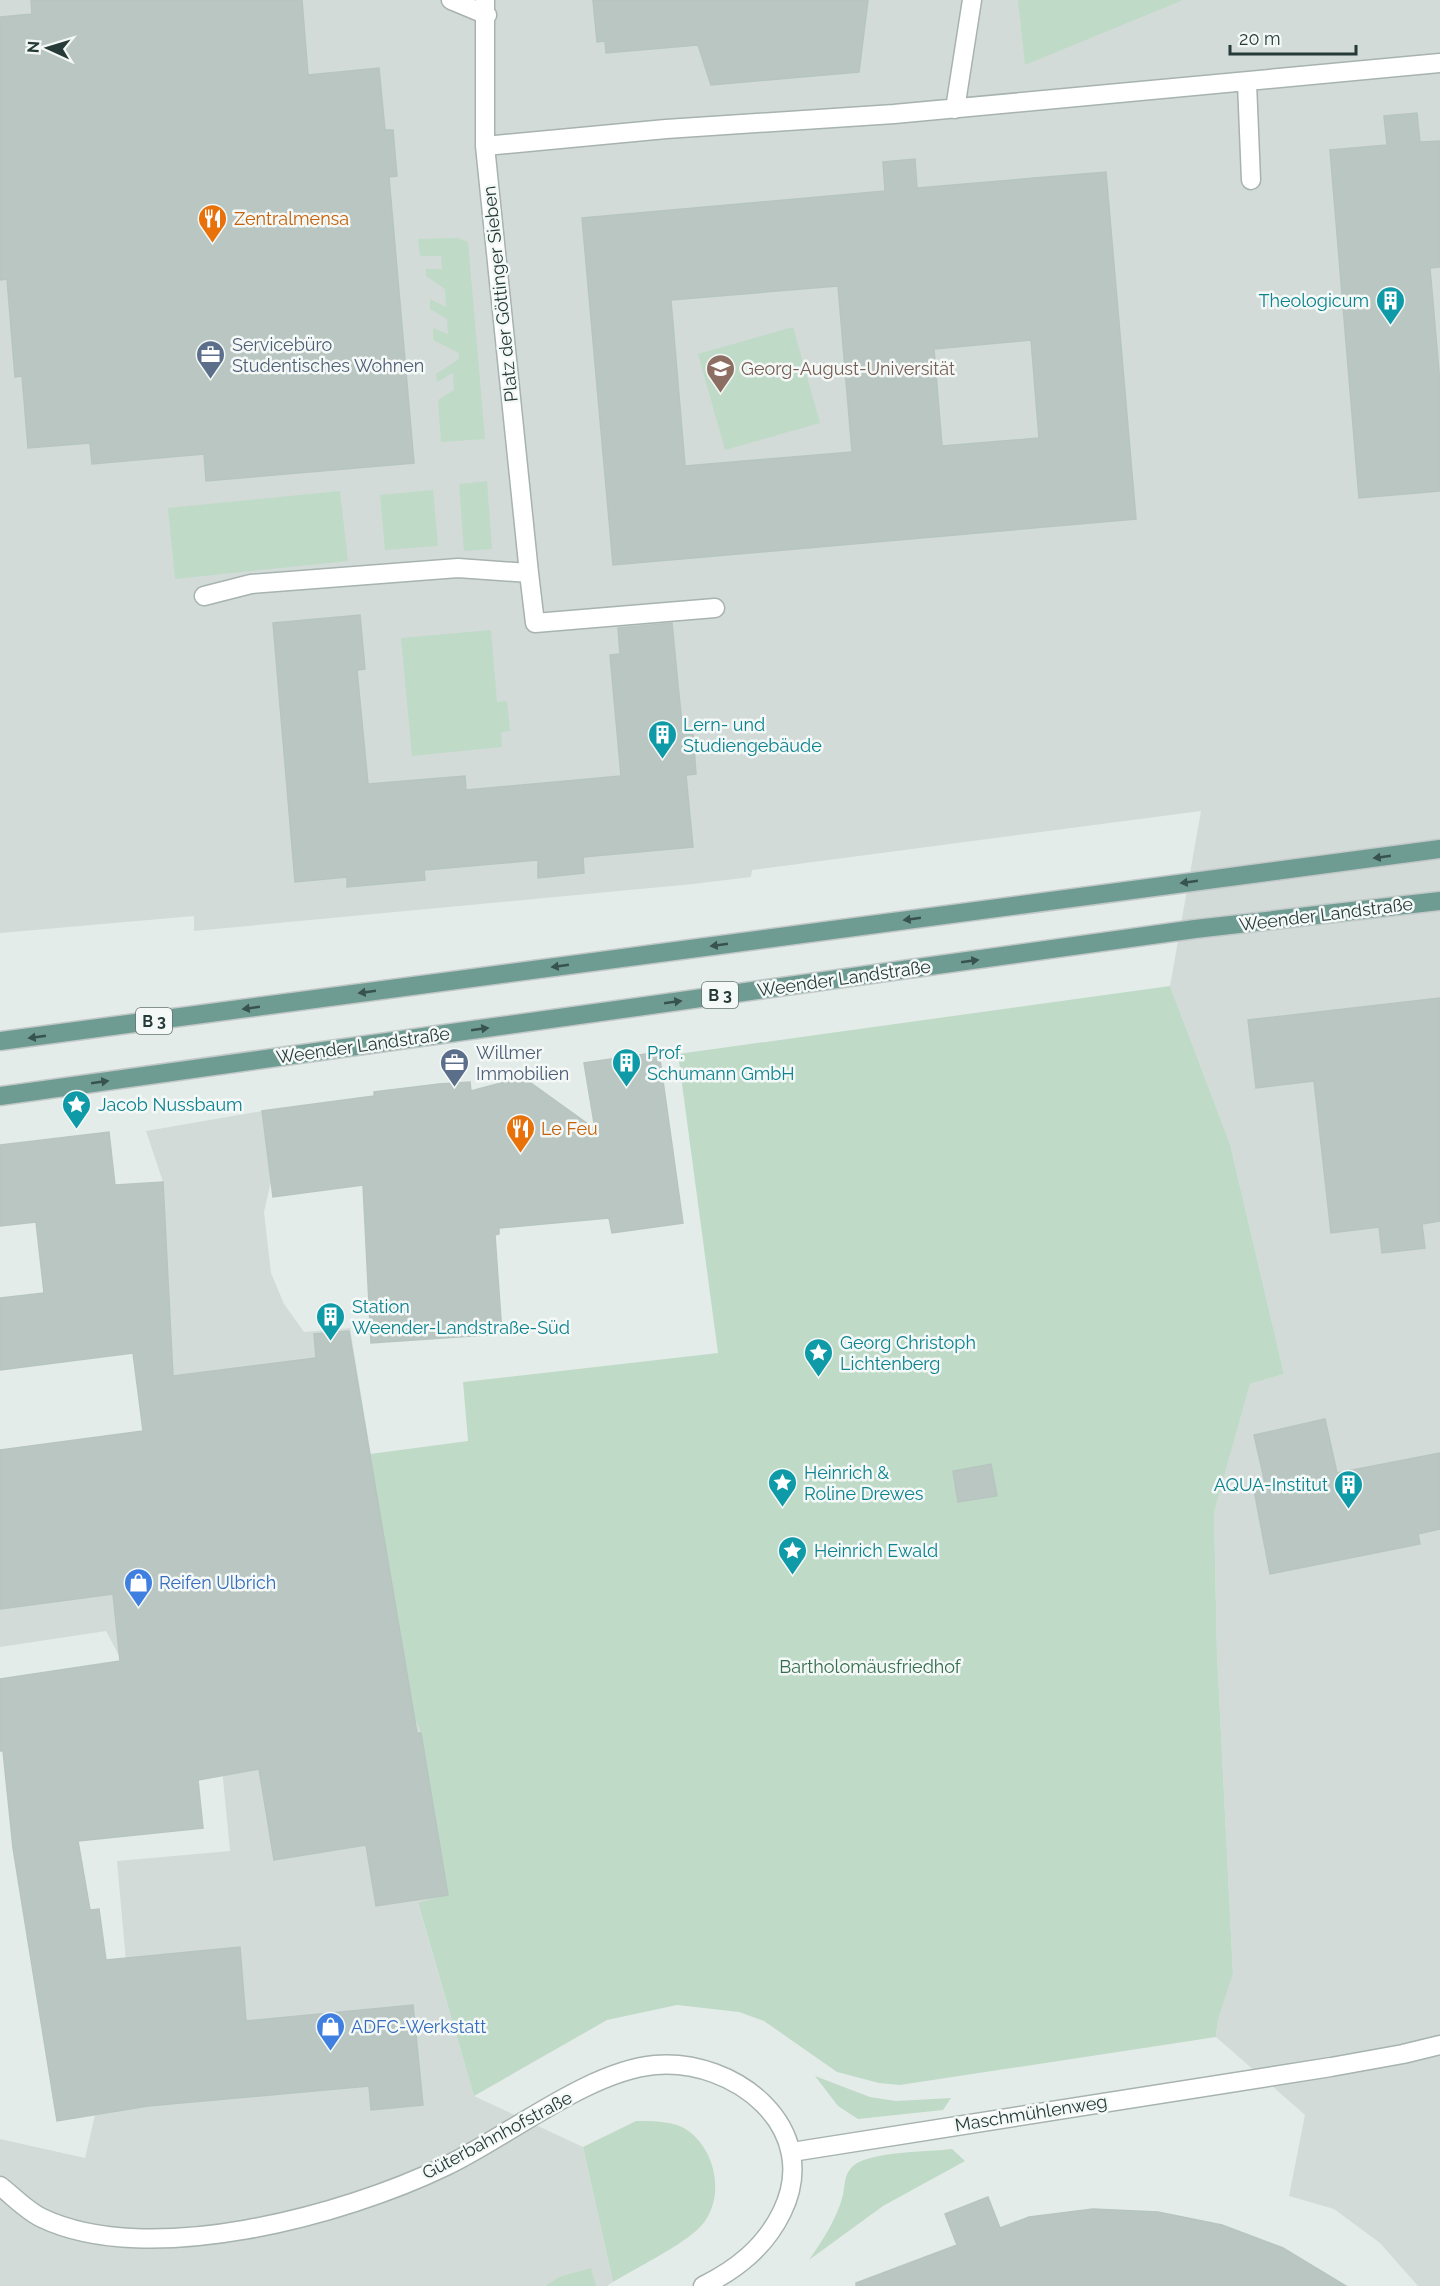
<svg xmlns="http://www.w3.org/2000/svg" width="1440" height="2286" font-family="Raleway,sans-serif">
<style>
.built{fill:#d2dbd8}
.green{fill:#c0dac8}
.building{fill:#bac6c2;stroke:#b7c5c0;stroke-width:1.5;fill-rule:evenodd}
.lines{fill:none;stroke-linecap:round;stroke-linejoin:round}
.minor-casing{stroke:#a7b3b0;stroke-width:21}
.tertiary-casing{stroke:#a7b3b0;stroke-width:21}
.primary-casing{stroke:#c2c8c7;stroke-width:21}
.minor{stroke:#fff;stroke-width:18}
.tertiary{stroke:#fff;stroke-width:18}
.primary{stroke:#6e9c93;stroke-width:18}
.oneway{fill:#38534e}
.labels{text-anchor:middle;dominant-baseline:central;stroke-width:5;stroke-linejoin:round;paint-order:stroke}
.shield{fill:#f4f9f7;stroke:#647471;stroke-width:1.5}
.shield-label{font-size:16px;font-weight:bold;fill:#263b37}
.food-label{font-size:18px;fill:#c56008;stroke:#f4f9f7;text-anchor:start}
.street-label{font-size:18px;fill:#263b37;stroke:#f4f9f7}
.culture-label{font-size:18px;fill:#0d838f;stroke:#f4f9f7;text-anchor:start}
.service-label{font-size:18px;fill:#4e5e75;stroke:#f4f9f7;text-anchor:start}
.education-label{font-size:18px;fill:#785e54;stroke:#f4f9f7;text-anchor:start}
.shop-label{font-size:18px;fill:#366cbe;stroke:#f4f9f7;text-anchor:start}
.park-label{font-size:18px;fill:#356d4e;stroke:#f4f9f7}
</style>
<rect width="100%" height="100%" fill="#e4ece9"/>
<path class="built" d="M 0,0 L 1440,0 L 1440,2286 L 1418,2286 L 1380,2243 L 1334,2209 L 1289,2196 L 1305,2115 L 1216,2037 L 1218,2020 L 1233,1974 L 1217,1653 L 1214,1513 L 1250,1384 L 1284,1374 L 1230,1144 L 1170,986 L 1201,811 L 752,870 L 751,877 L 693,884 L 194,931 L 194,916 L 0,933 Z
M 262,1111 L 271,1181 L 264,1212 L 271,1273 L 284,1304 L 304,1332 L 350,1328 L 414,1717 L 421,1733 L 448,1895 L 418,1904 L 474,2096 L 583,2147 L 613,2282 L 607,2286 L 0,2286 L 0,2139 L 85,2158 L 95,2115 L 139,2107 L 117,1861 L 230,1851 L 219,1737 L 165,1743 L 106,1631 L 0,1647 L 0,1557 L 74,1547 L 173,1381 L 163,1182 L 146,1131 Z"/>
<path class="green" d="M 1018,0 L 1183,0 L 1025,65 Z
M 458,238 L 468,242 L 485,439 L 441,442 L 438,400 L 454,390 L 453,373 L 437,382 L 436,374 L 459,359 L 459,353 L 433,340 L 433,328 L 448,334 L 447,319 L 430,309 L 430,299 L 446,307 L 445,289 L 426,276 L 426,269 L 442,269 L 441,256 L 420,256 L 418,239 Z
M 793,327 L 820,423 L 725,450 L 698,354 Z
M 487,481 L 492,549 L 464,551 L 459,484 Z
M 433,490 L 438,546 L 385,550 L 380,495 Z
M 340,491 L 348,561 L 175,579 L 168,508 Z
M 491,630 L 497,702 L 507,701 L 510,731 L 501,732 L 502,747 L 412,756 L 401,638 Z
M 1170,986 L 1230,1144 L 1284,1374 L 1250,1384 L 1214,1513 L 1217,1653 L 1233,1974 L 1218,2020 L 1216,2037 L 900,2085 L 879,2083 L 837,2072 L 764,2021 L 739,2012 L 677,2005 L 607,2020 L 474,2096 L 418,1903 L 448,1894 L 421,1733 L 414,1717 L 370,1454 L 468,1441 L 463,1382 L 718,1353 L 678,1054 Z
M 815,2076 L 870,2097 L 896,2101 L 951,2098 L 943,2110 L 858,2119 L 838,2106 Z
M 636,2121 C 651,2121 669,2121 682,2127 C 718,2146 728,2204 696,2231 C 675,2249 638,2267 613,2282 L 583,2147 Z
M 952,2149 L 965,2161 L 883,2206 L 809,2260 C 822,2241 837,2219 843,2195 C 845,2185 844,2174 853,2166 C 871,2151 928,2152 952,2149 Z
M 591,2268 L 596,2286 L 546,2286 L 559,2277 Z"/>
<path class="building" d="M 31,0 L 302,0 L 308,75 L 379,68 L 385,130 L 393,130 L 397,176 L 389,177 L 414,463 L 206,481 L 204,454 L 92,464 L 90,443 L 28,448 L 22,376 L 15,377 L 7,279 L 0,280 L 0,17 L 32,14 Z
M 593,0 L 868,0 L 859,72 L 711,85 L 698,45 L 606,53 L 605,41 L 597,42 Z
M 1417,113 L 1420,142 L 1440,141 L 1440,267 L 1430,268 L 1440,383 L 1440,491 L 1359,498 L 1330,150 L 1387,145 L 1384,116 Z
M 915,159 L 917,188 L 1106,172 L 1136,519 L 613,565 L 582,218 L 885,191 L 883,162 ZM 838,286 L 852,452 L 685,466 L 671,300 ZM 1031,340 L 1039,438 L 942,446 L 934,349 Z
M 360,615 L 365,669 L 357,670 L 368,784 L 465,776 L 466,790 L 621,776 L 610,655 L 620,654 L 618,628 L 672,623 L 683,735 L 693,734 L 696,774 L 686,775 L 693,847 L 583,857 L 584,873 L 538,878 L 538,860 L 424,870 L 425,880 L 347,887 L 347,877 L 295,882 L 273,623 Z
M 1440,998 L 1440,1221 L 1422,1224 L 1425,1248 L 1382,1253 L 1379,1227 L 1331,1233 L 1314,1081 L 1256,1088 L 1248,1020 Z
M 659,1052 L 683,1223 L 612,1233 L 609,1218 L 499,1228 L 499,1234 L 495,1235 L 502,1334 L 371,1343 L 363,1185 L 273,1197 L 262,1111 L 374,1096 L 374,1092 L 439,1084 L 470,1082 L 471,1091 L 516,1079 L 528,1081 L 595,1129 L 584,1063 Z
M 109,1132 L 115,1185 L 163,1182 L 173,1376 L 316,1358 L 314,1334 L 349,1331 L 417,1733 L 421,1733 L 448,1895 L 376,1906 L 366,1845 L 274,1860 L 259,1769 L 198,1780 L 203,1828 L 78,1841 L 90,1910 L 99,1909 L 106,1960 L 240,1947 L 246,2021 L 413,2005 L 423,2105 L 371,2110 L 369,2086 L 148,2106 L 57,2121 L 13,1848 L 3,1751 L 0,1751 L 0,1679 L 120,1661 L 113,1594 L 0,1609 L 0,1450 L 143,1431 L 133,1353 L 0,1370 L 0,1298 L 44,1293 L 36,1222 L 0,1226 L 0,1145 Z
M 1325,1419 L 1337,1473 L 1440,1453 L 1440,1529 L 1418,1534 L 1420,1544 L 1270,1574 L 1254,1490 L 1266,1487 L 1254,1435 Z
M 991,1464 L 997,1496 L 958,1502 L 953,1471 Z
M 988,2197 L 1000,2228 L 1029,2217 L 1093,2209 L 1158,2212 L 1222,2225 L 1283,2248 L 1346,2286 L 856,2286 L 856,2283 L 957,2245 L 945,2214 Z"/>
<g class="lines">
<defs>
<path id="minor" d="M 451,0 L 487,15
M 485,0 L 485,146 L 529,573
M 1247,83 L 1251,180
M 955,109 L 972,0
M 485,146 L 666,129 L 894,114 L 1440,63
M 204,596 L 251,584 L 458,568 L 529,573 L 535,623 L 715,608
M 792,2152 L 1331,2067 L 1403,2054 L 1440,2045"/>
<path id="tertiary" d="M 0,2186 C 13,2196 27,2211 42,2218 C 149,2269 345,2215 446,2166 C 507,2137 588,2071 655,2065 C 735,2058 823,2128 782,2212 C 765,2247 737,2269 703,2286"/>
<path id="primary" d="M 0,1041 L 1440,849
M 0,1096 L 1195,929 L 1440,901"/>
</defs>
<use href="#minor" class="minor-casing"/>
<use href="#tertiary" class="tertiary-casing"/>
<use href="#primary" class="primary-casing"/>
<use href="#minor" class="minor"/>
<use href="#tertiary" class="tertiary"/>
<use href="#primary" class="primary"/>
</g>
<defs><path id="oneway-solid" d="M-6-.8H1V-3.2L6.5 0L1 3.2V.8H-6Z" transform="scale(1.5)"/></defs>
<g class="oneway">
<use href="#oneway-solid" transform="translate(1382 857) rotate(172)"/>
<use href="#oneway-solid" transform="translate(1189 882) rotate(172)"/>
<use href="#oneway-solid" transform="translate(912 919) rotate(172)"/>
<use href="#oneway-solid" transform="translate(719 945) rotate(172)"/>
<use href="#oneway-solid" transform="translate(970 961) rotate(-8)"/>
<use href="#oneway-solid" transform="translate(560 966) rotate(172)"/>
<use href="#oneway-solid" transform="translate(367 992) rotate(172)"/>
<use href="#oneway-solid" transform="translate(673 1002) rotate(-8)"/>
<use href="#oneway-solid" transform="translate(251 1008) rotate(172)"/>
<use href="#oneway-solid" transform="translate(480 1029) rotate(-8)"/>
<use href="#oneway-solid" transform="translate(37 1037) rotate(172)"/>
<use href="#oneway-solid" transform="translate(100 1082) rotate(-8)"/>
</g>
<defs>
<symbol id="restaurant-pin" viewBox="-11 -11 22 30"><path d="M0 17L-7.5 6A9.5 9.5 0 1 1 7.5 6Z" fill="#e8710a" stroke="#f4f9f7"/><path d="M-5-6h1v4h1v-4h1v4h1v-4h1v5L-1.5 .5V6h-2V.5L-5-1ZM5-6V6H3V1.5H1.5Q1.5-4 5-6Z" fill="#fff"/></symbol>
<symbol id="building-pin" viewBox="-11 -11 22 30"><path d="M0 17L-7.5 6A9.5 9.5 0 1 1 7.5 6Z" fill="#0f9aa8" stroke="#f4f9f7"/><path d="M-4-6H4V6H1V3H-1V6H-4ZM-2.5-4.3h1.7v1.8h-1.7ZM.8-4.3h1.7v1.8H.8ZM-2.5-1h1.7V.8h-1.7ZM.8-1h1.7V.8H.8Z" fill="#fff"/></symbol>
<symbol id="office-pin" viewBox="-11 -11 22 30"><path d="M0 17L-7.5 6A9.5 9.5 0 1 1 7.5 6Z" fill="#5c6f8a" stroke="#f4f9f7"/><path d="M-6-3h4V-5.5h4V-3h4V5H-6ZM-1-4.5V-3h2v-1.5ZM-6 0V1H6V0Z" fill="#fff"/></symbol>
<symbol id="university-pin" viewBox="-11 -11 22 30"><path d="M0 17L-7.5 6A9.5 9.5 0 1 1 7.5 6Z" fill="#8d6e63" stroke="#f4f9f7"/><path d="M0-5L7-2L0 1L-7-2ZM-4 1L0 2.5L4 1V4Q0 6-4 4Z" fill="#fff"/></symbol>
<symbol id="sight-pin" viewBox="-11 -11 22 30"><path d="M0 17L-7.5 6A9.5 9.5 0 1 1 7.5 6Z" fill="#0f9aa8" stroke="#f4f9f7"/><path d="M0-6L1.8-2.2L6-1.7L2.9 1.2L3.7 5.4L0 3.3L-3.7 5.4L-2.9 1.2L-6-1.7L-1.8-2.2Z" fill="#fff"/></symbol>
<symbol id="shop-pin" viewBox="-11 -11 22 30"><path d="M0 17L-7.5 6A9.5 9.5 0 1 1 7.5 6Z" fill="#3f7fe0" stroke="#f4f9f7"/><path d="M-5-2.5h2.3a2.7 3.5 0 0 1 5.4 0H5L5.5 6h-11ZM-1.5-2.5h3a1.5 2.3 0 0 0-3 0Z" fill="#fff"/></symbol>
</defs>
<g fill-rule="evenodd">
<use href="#restaurant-pin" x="196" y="202" width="33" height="45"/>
<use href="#building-pin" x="1374" y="284" width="33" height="45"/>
<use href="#office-pin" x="194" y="338" width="33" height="45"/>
<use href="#university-pin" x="704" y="352" width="33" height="45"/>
<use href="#building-pin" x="646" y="718" width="33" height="45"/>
<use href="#office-pin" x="438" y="1046" width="33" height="45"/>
<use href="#building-pin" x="610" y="1046" width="33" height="45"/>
<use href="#sight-pin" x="60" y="1088" width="33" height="45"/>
<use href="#restaurant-pin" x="504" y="1112" width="33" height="45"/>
<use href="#building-pin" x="314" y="1300" width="33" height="45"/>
<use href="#sight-pin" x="802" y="1336" width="33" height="45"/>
<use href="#sight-pin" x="766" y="1466" width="33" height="45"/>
<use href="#building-pin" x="1332" y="1468" width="33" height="45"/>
<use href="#sight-pin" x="776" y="1534" width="33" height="45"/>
<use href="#shop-pin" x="122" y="1566" width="33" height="45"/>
<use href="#shop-pin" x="314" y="2010" width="33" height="45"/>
</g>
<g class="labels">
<g class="shield">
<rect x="702" y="982" width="36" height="26" rx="4.5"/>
<rect x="136" y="1008" width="36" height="26" rx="4.5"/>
</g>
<g class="shield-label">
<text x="720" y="995">B 3</text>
<text x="154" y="1021">B 3</text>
</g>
<g class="food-label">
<text x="234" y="218">Zentralmensa</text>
<text x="541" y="1128">Le Feu</text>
</g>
<g class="street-label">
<text transform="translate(500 294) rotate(-96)">Platz der Göttinger Sieben</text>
<text transform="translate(1326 914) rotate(-7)">Weender Landstraße</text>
<text transform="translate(844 978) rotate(-8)">Weender Landstraße</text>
<text transform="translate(363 1045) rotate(-8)">Weender Landstraße</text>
<text transform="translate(1031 2113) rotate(-9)">Maschmühlenweg</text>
<text transform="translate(497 2135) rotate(-28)">Güterbahnhofstraße</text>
</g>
<g class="culture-label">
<text x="1369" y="300" text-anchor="end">Theologicum</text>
<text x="683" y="724">Lern- und<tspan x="683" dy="21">Studiengebäude</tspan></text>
<text x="647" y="1052">Prof.<tspan x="647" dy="21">Schumann GmbH</tspan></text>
<text x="98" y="1104">Jacob Nussbaum</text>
<text x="352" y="1306">Station<tspan x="352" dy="21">Weender-Landstraße-Süd</tspan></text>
<text x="840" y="1342">Georg Christoph<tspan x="840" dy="21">Lichtenberg</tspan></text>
<text x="804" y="1472">Heinrich &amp;<tspan x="804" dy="21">Roline Drewes</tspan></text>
<text x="1328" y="1484" text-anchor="end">AQUA-Institut</text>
<text x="814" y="1550">Heinrich Ewald</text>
</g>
<g class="service-label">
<text x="232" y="344">Servicebüro<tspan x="232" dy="21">Studentisches Wohnen</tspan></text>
<text x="476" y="1052">Willmer<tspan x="476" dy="21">Immobilien</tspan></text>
</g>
<g class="education-label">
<text x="741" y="368">Georg-August-Universität</text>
</g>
<g class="shop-label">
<text x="159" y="1582">Reifen Ulbrich</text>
<text x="351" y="2026">ADFC-Werkstatt</text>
</g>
<g class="park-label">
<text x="870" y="1666">Bartholomäusfriedhof</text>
</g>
</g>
<g transform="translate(48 48) rotate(274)" stroke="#f4f9f7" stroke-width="4.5" paint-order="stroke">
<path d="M0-4.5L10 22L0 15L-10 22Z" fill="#263b37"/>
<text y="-9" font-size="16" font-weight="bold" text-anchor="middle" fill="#263b37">N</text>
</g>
<path d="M1230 45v9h126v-9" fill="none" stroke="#263b37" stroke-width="3"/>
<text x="1239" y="45" font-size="18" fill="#263b37" stroke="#f4f9f7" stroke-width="4.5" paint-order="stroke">20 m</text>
</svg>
